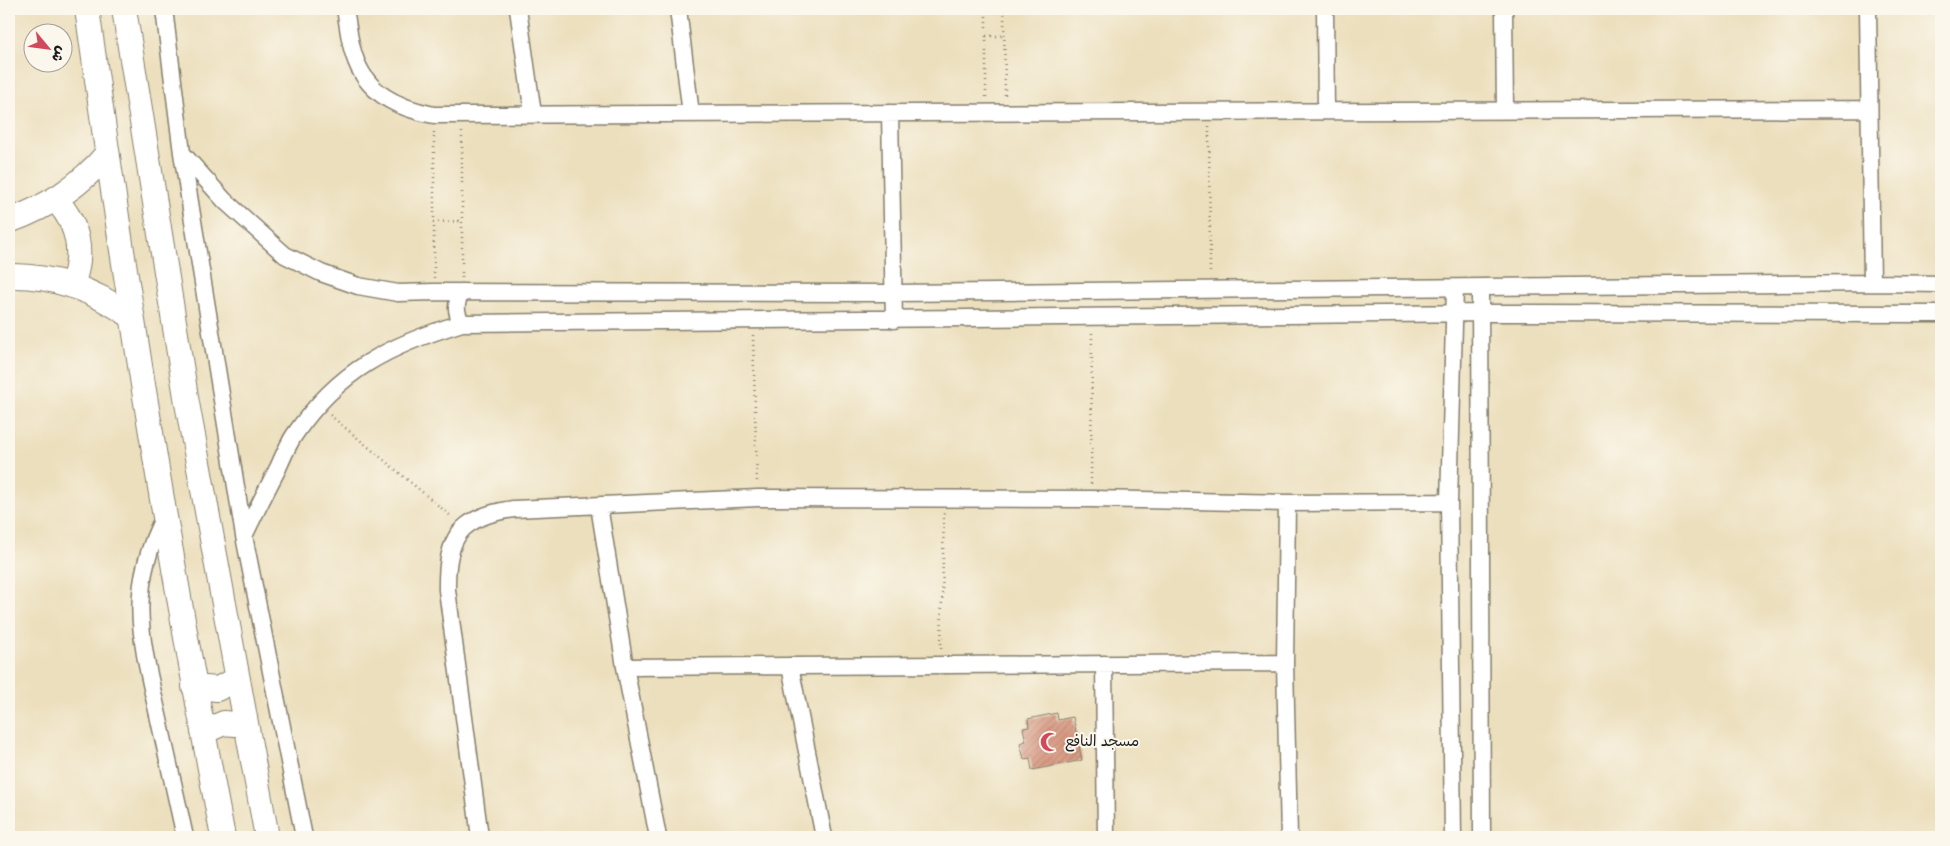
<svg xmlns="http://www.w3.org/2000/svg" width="1950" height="846" font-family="Mynerve,'Playpen Sans Arabic',sans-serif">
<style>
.building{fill:url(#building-hatch)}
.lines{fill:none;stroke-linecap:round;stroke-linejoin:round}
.street-casing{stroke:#847e6c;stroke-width:19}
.secondary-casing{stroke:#847e6c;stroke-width:26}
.path{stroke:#847e6c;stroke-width:2.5;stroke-dasharray:1 4;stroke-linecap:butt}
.street{stroke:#fff;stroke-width:16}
.secondary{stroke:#fff;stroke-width:24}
.labels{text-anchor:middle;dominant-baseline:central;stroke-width:4;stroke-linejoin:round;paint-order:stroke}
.poi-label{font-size:15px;fill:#1c1c1c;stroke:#fbf7ec;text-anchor:start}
</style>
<defs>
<pattern id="building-hatch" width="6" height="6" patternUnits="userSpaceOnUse" patternTransform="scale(1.25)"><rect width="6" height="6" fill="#d6927a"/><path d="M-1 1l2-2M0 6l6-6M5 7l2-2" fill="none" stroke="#ad7663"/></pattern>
</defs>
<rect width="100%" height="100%" fill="#fbf7ec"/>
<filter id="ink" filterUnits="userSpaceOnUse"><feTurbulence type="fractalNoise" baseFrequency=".02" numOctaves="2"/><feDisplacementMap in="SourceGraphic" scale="10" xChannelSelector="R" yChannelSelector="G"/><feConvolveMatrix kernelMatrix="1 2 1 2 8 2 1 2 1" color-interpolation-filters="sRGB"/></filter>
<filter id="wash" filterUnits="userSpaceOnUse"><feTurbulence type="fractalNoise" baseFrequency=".0096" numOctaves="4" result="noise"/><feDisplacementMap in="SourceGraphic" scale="20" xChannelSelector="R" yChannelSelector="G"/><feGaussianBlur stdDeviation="1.12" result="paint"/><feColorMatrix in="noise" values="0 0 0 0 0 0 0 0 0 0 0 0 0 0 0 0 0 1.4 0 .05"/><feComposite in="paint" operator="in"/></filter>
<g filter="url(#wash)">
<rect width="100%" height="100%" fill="#ecdfbd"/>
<g id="blocks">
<path class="building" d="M 1057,713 L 1058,720 L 1073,717 L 1082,760 L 1032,770 L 1030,758 L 1024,759 L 1020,743 L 1026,741 L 1023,728 L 1029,727 L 1028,719 Z"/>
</g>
</g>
<g filter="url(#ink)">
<use href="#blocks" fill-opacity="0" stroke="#847e6c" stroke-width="1"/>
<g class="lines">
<defs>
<path id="street" d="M 164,9 L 182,153 L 244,536 L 304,837
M 345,9 C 348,24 349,41 354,55 C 366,94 398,108 434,115 L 1869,109
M 518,9 L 533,114
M 678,9 L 691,114
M 1325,9 L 1326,111
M 1504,9 L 1505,110
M 1868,9 L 1872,283
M 890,113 L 894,320
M 182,153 L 225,201 L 285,255 L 321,273 L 358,286 L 398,293 L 434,292 L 893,293 L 1872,283 L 1941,284
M 1480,288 L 1482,837
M 462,323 C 455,312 455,303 462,292
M 1287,503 L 1285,663 L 1289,837
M 599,506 L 625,667 L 658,837
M 165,515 C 126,589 141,639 158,715 C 167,756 176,796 185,837
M 244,536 C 255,513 266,491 278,468 C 283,457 288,444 295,434 C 339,370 390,345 462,323 L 1481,313 L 1941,314
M 1104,664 L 1106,837
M 790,666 L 824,837
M 625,667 L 1285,663
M 480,837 L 447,590 C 446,537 460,516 514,509 L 758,498 L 1091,499 L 1287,503 L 1449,502
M 1453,837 L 1449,502 L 1455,288"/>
<path id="secondary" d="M 87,9 C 125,286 170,562 223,837
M 124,9 L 187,403 L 267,837
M 56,200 C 79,225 84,254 72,285
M 9,221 C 48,207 80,186 107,154
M 9,276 C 54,275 95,291 131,316
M 194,687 L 217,689 L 238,679
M 203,732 L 224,723 L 246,725"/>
</defs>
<use href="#street" class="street-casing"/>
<use href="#secondary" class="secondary-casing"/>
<path class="path" d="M 1004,9 L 1005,97
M 986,36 L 1005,36
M 986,97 L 986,9
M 1209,126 L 1210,275
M 433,222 L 461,221
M 434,278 L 434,129
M 462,278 L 462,131
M 753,335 L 757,482
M 330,415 L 452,517
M 1091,484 L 1092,332
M 941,649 L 944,512"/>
<use href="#street" class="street"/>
<use href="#secondary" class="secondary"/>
</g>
</g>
<defs>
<symbol id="mosque-bare" viewBox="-9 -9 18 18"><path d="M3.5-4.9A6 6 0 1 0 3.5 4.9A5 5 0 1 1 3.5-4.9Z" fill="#d1495b" stroke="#fbf7ec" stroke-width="2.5" paint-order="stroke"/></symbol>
</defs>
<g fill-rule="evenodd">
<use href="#mosque-bare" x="1036" y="728" width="28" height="28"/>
</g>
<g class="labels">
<g class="poi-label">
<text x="1065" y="742">مسجد النافع</text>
</g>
</g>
<rect width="1950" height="846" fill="none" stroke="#fbf7ec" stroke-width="30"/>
<g transform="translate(48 48) rotate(119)"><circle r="24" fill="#fbf7ec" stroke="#a29f99"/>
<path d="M0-4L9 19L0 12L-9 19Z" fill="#d1495b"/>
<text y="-8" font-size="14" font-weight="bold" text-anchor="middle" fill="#1c1c1c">ش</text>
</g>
</svg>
